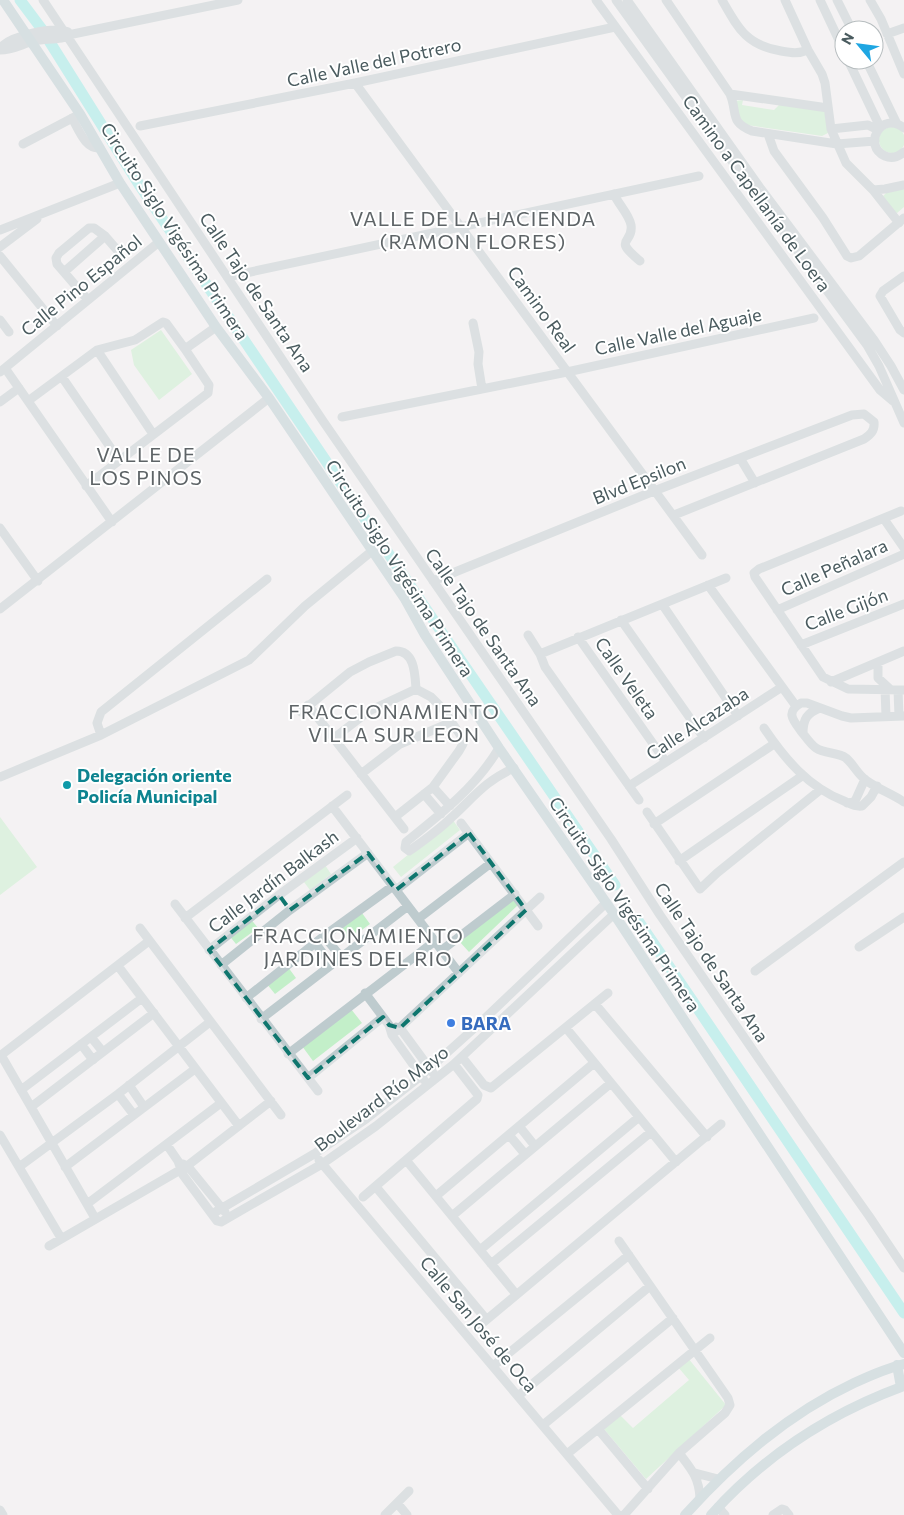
<svg xmlns="http://www.w3.org/2000/svg" width="904" height="1515" font-family="Commissioner,sans-serif">
<style>
.green{fill:#c3efc9}
.lines{fill:none;stroke-linecap:round;stroke-linejoin:round}
.river{stroke:#91ebe7;stroke-width:11}
.minor{stroke:#becbce;stroke-width:9}
.major{stroke:#b3c9cf;stroke-width:10}
.marked{fill:none;stroke:#0f766e;stroke-width:4;stroke-dasharray:10 6;stroke-linejoin:round}
.culture-dot{fill:#0f9aa8;stroke:#fff;stroke-width:2}
.shop-dot{fill:#3f7fe0;stroke:#fff;stroke-width:2}
.labels{text-anchor:middle;dominant-baseline:central;stroke-width:4;stroke-linejoin:round;paint-order:stroke}
.street-label{font-size:18px;fill:#4a5b5f;stroke:#fff}
.culture-label{font-size:18px;font-weight:bold;fill:#0d838f;stroke:#fff;text-anchor:start}
.shop-label{font-size:18px;font-weight:bold;fill:#366cbe;stroke:#fff;text-anchor:start}
.quarter-label{font-size:20px;letter-spacing:1px;fill:#5e6467;stroke:#fff}
</style>
<rect width="100%" height="100%" fill="#f4f2f3"/>
<path class="green" d="M 743,100 L 742,105 L 774,110 L 784,100 L 827,108 L 834,130 L 822,136 L 747,125 L 735,116 L 735,101 Z
M879 140a13 13 0 1 1 26 0a13 13 0 1 1-26 0Z
M 904,188 L 904,207 L 897,213 L 892,210 L 883,196 L 888,191 Z
M 161,330 L 192,374 L 159,400 L 134,365 L 131,350 Z
M 0,817 L 37,867 L 0,895 Z
M 452,819 L 460,830 L 401,877 L 393,867 Z
M 323,862 L 331,874 L 310,890 L 301,878 Z
M 513,899 L 518,905 L 469,952 L 459,941 Z
M 362,913 L 370,924 L 348,940 L 340,929 Z
M 249,917 L 258,928 L 236,944 L 227,933 Z
M 288,967 L 296,978 L 275,994 L 266,983 Z
M 351,1009 L 362,1023 L 313,1061 L 302,1046 Z
M 688,1358 L 726,1405 L 646,1479 L 604,1429 L 620,1415 L 633,1428 L 689,1380 L 678,1367 Z"/>
<g class="lines">
<path class="river" d="M 20,0 L 41,28 L 140,186 L 451,646 L 615,885
M 637,919 L 904,1313"/>
<path class="minor" d="M 43,0 L 323,421 L 611,839 L 660,915 L 803,1123 L 869,1216 L 904,1268
M 596,0 L 880,390 L 893,401
M 616,0 L 747,182 L 867,345 L 879,366 L 904,423
M 627,0 L 761,189 L 874,340 L 891,366 L 904,390
M 666,0 L 730,94 C 738,113 729,122 752,131 L 837,144 L 875,141
M 722,0 C 738,28 746,45 781,51 C 792,53 798,54 808,50
M 785,0 L 808,50 L 822,74 L 825,83 L 831,129 L 846,163 L 873,190 L 899,223
M 820,0 L 844,51
M 837,0 L 852,30
M 870,0 L 881,19 L 904,74
M 887,34 L 904,28
M 0,48 C 11,36 53,26 68,32
M 0,50 C 13,50 22,44 34,41 C 47,38 61,41 73,34 L 238,0
M 848,60 L 880,127
M 866,60 L 897,124
M 355,83 L 702,555
M 730,94 L 828,108
M 72,118 C 79,130 85,149 100,148
M 140,126 L 355,83 L 615,27
M 904,128 C 881,110 862,146 885,156 C 892,159 898,157 904,152
M 831,129 L 868,125 L 878,130
M 768,134 L 774,151 L 823,218 L 847,256 L 851,258 L 859,256 L 904,218
M 23,144 L 80,114
M 873,190 L 885,189 L 904,185
M 614,194 C 618,204 629,214 631,225 C 634,245 611,237 640,261
M 0,230 L 120,183
M 0,247 L 37,219
M 0,256 L 57,326
M 64,272 L 105,236
M 904,276 L 883,291 L 880,296 L 900,330 L 904,333
M 227,277 L 699,176
M 88,300 L 57,264 L 56,258 L 59,253 L 89,228 L 94,228 L 105,236 L 118,251
M 0,320 L 9,332
M 473,323 L 479,352 L 478,364 L 482,389
M 185,349 L 216,327
M 97,350 L 153,434
M 5,368 L 112,522
M 0,372 L 159,242
M 62,377 L 119,460
M 28,401 L 97,350 L 135,340 L 163,322 L 166,323 L 185,349 L 209,385 L 208,393 L 86,486
M 0,402 L 19,388
M 342,417 L 567,372 L 814,318
M 740,458 L 755,483
M 901,511 L 759,569 L 754,573 L 755,577 L 823,677 L 848,689 L 904,690
M 884,519 L 904,548
M 0,528 L 38,581
M 433,581 L 654,491 L 852,415 L 864,414 L 874,422 C 875,431 870,435 864,439 L 674,515
M 708,585 L 796,706
M 662,604 L 738,716
M 0,609 L 269,398
M 777,610 L 904,554
M 621,620 L 704,738
M 528,635 L 540,654 L 545,667 L 639,800
M 578,637 L 666,762
M 801,645 L 904,604
M 540,654 L 726,578
M 878,662 L 878,678 L 890,689
M 831,682 L 904,651
M 885,689 L 886,716
M 898,690 L 899,716
M 308,705 L 404,829
M 301,712 L 350,672 L 369,662 L 396,651 C 415,651 415,675 416,689 L 431,697 L 442,708 L 461,736 L 463,744 L 459,751 L 433,787 L 395,817
M 904,716 L 851,718 L 842,716 L 807,703 L 801,703 C 786,712 792,719 801,731 C 806,737 810,744 816,748 C 825,754 838,752 846,758 C 854,765 858,775 867,781 C 878,789 892,794 904,802
M 764,728 C 785,759 808,787 844,801 C 851,804 854,807 862,806 L 871,797 L 877,786
M 803,733 C 803,719 807,713 820,708
M 101,735 L 97,723 L 101,712 L 267,579
M 334,738 L 369,711 L 416,689
M 499,748 C 476,787 441,814 406,842 L 405,848 L 409,851 L 412,849 C 426,839 440,829 452,817 C 475,796 485,781 514,768
M 361,774 L 400,744 L 452,722
M 0,777 L 101,735 L 249,660 L 305,606 L 372,551
M 629,786 L 782,687
M 433,787 L 450,806
M 424,794 L 441,814
M 847,803 L 854,802 L 856,799 L 865,779
M 332,806 L 459,973
M 647,812 L 700,889 L 717,873 L 820,790
M 461,823 L 538,926
M 654,824 L 774,744
M 679,861 L 802,776
M 396,890 L 469,833
M 175,904 L 318,1091
M 185,918 L 347,795
M 418,919 L 491,863
M 140,928 L 281,1115
M 324,936 L 341,957
M 315,943 L 331,964
M 859,947 L 904,917
M 209,950 L 279,895 L 357,838
M 442,950 L 515,894
M 221,965 L 290,910 L 368,853
M 118,966 L 239,1126
M 755,971 L 904,862
M 365,993 L 389,1025 L 392,1035 L 424,1080
M 246,998 L 324,936 L 393,886
M 595,1004 L 707,1137
M 261,1019 L 408,906
M 396,1027 L 400,1028 L 433,1073
M 566,1028 L 676,1162
M 392,1035 L 540,897
M 91,1037 L 103,1052
M 81,1044 L 93,1060
M 288,1054 L 435,941
M 1,1055 L 95,1218
M 0,1056 L 149,941
M 462,1057 L 484,1085 L 491,1088 L 608,993
M 308,1078 L 383,1017
M 129,1085 L 144,1107
M 21,1090 L 142,998
M 118,1094 L 134,1115
M 31,1107 L 154,1013
M 519,1126 L 535,1146
M 0,1135 L 61,1238
M 509,1135 L 525,1154
M 167,1145 L 178,1161 L 183,1175 L 217,1221 L 221,1222 L 322,1164 L 376,1126 L 454,1064 L 614,914
M 319,1160 L 618,1515
M 406,1160 L 516,1294
M 183,1164 L 190,1169 L 225,1212
M 19,1167 L 118,1094 L 210,1022
M 65,1167 L 195,1069
M 376,1187 L 486,1319
M 436,1196 L 594,1063
M 363,1197 L 477,1099 L 478,1095 L 454,1064
M 87,1204 L 221,1103
M 212,1214 L 314,1154 L 366,1119 L 421,1076 L 479,1024 L 606,903
M 452,1216 L 611,1083
M 619,1241 L 728,1398 L 730,1405 L 725,1413 L 679,1453 L 624,1515
M 49,1246 L 187,1166 L 271,1101
M 480,1250 L 639,1117
M 491,1264 L 651,1132
M 479,1326 L 721,1124
M 493,1366 L 629,1255
M 518,1396 L 650,1286
M 543,1425 L 673,1318
M 598,1429 L 648,1489
M 679,1453 C 691,1469 699,1477 700,1498
M 567,1454 L 710,1338
M 695,1473 L 718,1479
M 397,1503 L 407,1515
M 718,1507 L 725,1515
M 0,1510 L 3,1515
M 385,1515 L 409,1491
M 773,1515 L 782,1509 L 785,1510 L 789,1515"/>
<path class="major" d="M 3,0 L 80,114 L 120,183 L 216,327 L 269,398 L 405,599 L 425,635 L 499,748 L 614,914 L 904,1353
M 897,1365 L 901,1387
M 685,1515 C 734,1461 788,1414 854,1383 C 871,1375 887,1368 904,1364
M 711,1515 C 764,1456 830,1413 904,1386"/>
</g>
<path d="M0 0H904V1515H0ZM 469,833 L 526,910 L 400,1028 L 389,1025 L 383,1017 L 308,1078 L 209,950 L 279,895 L 290,910 L 368,853 L 396,890 Z" fill="#f4f2f3" fill-opacity=".55" fill-rule="evenodd"/>
<path class="marked" d="M 469,833 L 526,910 L 400,1028 L 389,1025 L 383,1017 L 308,1078 L 209,950 L 279,895 L 290,910 L 368,853 L 396,890 Z"/>
<circle class="culture-dot" cx="67" cy="785" r="5"/>
<circle class="shop-dot" cx="451" cy="1023" r="5"/>
<g class="labels">
<g class="street-label">
<text transform="translate(374 62) rotate(-12)">Calle Valle del Potrero</text>
<text transform="translate(757 193) rotate(54)">Camino a Capellanía de Loera</text>
<text transform="translate(175 231) rotate(57)">Circuito Siglo Vigésima Primera</text>
<text transform="translate(81 285) rotate(-39)">Calle Pino Español</text>
<text transform="translate(257 292) rotate(56)">Calle Tajo de Santa Ana</text>
<text transform="translate(542 309) rotate(54)">Camino Real</text>
<text transform="translate(678 331) rotate(-12)">Calle Valle del Aguaje</text>
<text transform="translate(639 480) rotate(-22)">Blvd Epsilon</text>
<text transform="translate(834 567) rotate(-24)">Calle Peñalara</text>
<text transform="translate(400 568) rotate(57)">Circuito Siglo Vigésima Primera</text>
<text transform="translate(846 609) rotate(-21)">Calle Gijón</text>
<text transform="translate(484 627) rotate(55)">Calle Tajo de Santa Ana</text>
<text transform="translate(627 678) rotate(55)">Calle Veleta</text>
<text transform="translate(697 723) rotate(-33)">Calle Alcazaba</text>
<text transform="translate(273 881) rotate(-37)">Calle Jardín Balkash</text>
<text transform="translate(625 904) rotate(56)">Circuito Siglo Vigésima Primera</text>
<text transform="translate(712 962) rotate(56)">Calle Tajo de Santa Ana</text>
<text transform="translate(381 1098) rotate(-37)">Boulevard Río Mayo</text>
<text transform="translate(479 1324) rotate(50)">Calle San José de Oca</text>
</g>
<g class="culture-label">
<text x="77" y="775">Delegación oriente<tspan x="77" dy="21">Policía Municipal</tspan></text>
</g>
<g class="shop-label">
<text x="461" y="1023">BARA</text>
</g>
<g class="quarter-label">
<text x="473" y="218">VALLE DE LA HACIENDA<tspan x="473" dy="23">(RAMON FLORES)</tspan></text>
<text x="146" y="454">VALLE DE<tspan x="146" dy="23">LOS PINOS</tspan></text>
<text x="394" y="711">FRACCIONAMIENTO<tspan x="394" dy="23">VILLA SUR LEON</tspan></text>
<text x="358" y="935">FRACCIONAMIENTO<tspan x="358" dy="23">JARDINES DEL RIO</tspan></text>
</g>
</g>
<g transform="translate(859 45) rotate(299)"><circle r="24" fill="#ffffff" stroke="#b7bdbf"/>
<path d="M0-4L9 19L0 12L-9 19Z" fill="#1fa6e2"/>
<text y="-8" font-size="14" font-weight="bold" text-anchor="middle" fill="#4a5b5f">N</text>
</g>
</svg>
